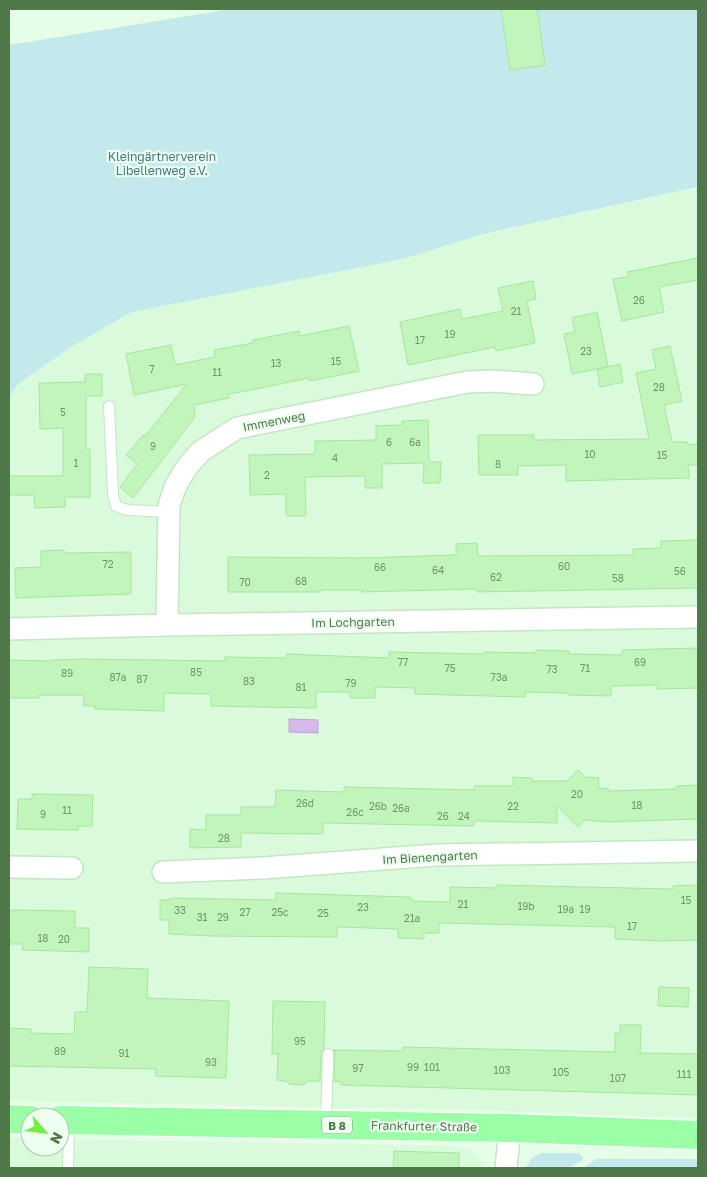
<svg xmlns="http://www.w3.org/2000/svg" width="707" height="1177" font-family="'Golos Text',sans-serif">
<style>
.residential{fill:#dafbdb}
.green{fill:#c3e9ed}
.water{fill:#d7b9e9;stroke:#c69edb}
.building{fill:#c2f5bc;stroke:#a4e89b}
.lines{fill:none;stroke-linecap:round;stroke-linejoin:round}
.lane-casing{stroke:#c4e6c2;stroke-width:12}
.street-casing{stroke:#c4e6c2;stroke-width:24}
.primary-casing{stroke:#fff;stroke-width:30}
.lane{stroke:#fff;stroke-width:10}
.street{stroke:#fff;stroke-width:21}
.primary{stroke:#9bffa8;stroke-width:28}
.labels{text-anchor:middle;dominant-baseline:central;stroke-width:4.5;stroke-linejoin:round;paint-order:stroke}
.number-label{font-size:10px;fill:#6c9866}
.shield{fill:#edffef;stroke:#7fa17b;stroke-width:1}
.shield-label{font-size:11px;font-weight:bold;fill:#507949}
.park-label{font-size:12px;fill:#427886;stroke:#edffef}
.street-label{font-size:12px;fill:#507949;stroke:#edffef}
</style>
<rect width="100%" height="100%" fill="#e6fee8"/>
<path class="residential" d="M 698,188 L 698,1118 L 474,1110 L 9,1101 L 9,397 L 19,383 L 74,345 L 132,312 L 403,259 L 483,234 Z
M 9,1138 L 30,1138 L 30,1147 L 60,1147 L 60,1139 L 458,1146 L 473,1152 L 483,1164 L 484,1168 L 9,1168 Z"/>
<path class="green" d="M 231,9 L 698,9 L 698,187 L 483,234 L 403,259 L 132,312 L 74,345 L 19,383 L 9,397 L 9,45 Z
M 541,1153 L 579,1153 L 583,1157 L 583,1160 L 569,1168 L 525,1168 L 532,1158 Z
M 596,1159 L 698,1159 L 698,1168 L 583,1168 Z"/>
<path class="water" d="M 289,719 L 318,720 L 318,733 L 289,732 Z"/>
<path class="building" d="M 501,9 L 537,9 L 545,65 L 510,70 Z
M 698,258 L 698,280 L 659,287 L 664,312 L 622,321 L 613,279 L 628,277 L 627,272 Z
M 533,281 L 536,299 L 527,301 L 535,343 L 496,351 L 495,347 L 408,365 L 400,322 L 460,309 L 462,319 L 503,311 L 498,288 Z
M 597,312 L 608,367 L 572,374 L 564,334 L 575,332 L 572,318 Z
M 349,326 L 359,371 L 310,381 L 309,378 L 246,391 L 229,394 L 229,398 L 194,405 L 195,417 L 133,498 L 120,487 L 137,464 L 126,455 L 143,435 L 145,436 L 187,384 L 134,395 L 126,354 L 171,345 L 175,365 L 215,357 L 214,350 L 253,343 L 253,340 L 299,331 L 300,336 Z
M 670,346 L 682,401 L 664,405 L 672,442 L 688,442 L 688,445 L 698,444 L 698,465 L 688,465 L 689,478 L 566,481 L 566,465 L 518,466 L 518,475 L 479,475 L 478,435 L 534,435 L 534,440 L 649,439 L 636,373 L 656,369 L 652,350 Z
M 620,364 L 623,382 L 600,387 L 597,369 Z
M 85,374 L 102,374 L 102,396 L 86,396 L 86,449 L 90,449 L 90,497 L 65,497 L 65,507 L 35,508 L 34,495 L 9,495 L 9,476 L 63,476 L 63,428 L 40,429 L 39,383 L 85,382 Z
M 428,420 L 429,462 L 441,462 L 440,483 L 423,483 L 424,463 L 382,464 L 382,488 L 365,488 L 365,476 L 305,477 L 306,516 L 286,516 L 286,494 L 250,495 L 249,455 L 315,454 L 315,441 L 376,440 L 376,426 L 402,425 L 402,421 Z
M 698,540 L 698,588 L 477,592 L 477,589 L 362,592 L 362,590 L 320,590 L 320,592 L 228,592 L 228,557 L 361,558 L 456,555 L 456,544 L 477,543 L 478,556 L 633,555 L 633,549 L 661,548 L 661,541 Z
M 64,550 L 64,553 L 131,552 L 131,594 L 16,598 L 15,568 L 41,567 L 41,551 Z
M 698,648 L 698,688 L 657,689 L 657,685 L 611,686 L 611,696 L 568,695 L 568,693 L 525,692 L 525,697 L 415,694 L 415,688 L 375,687 L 375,698 L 350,698 L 350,692 L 316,692 L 316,708 L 211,706 L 211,694 L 164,693 L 164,711 L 95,709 L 95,706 L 84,706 L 83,695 L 39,695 L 39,698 L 9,698 L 9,660 L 52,661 L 52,660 L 82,659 L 224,661 L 225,657 L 286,658 L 287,654 L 389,658 L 389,652 L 484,654 L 484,652 L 536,653 L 536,650 L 569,651 L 569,654 L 622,655 L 622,650 Z
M 578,770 L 585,777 L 599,778 L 598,788 L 609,789 L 609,791 L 677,789 L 677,786 L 698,785 L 698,819 L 608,822 L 584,820 L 578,827 L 557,806 L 557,823 L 474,821 L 474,826 L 323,823 L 323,834 L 241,833 L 241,847 L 190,848 L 190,829 L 206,830 L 206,815 L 241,815 L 241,807 L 275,807 L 276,790 L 344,792 L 344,787 L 474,790 L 474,786 L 513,786 L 513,777 L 532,778 L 532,781 L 567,781 Z
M 32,794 L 93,795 L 92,826 L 78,826 L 78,830 L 17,829 L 18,799 L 32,799 Z
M 497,885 L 674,889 L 673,886 L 698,885 L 698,940 L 659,941 L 615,939 L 615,927 L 439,923 L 439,933 L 424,933 L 424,939 L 398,938 L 398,929 L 337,927 L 337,937 L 212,936 L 169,934 L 169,920 L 160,920 L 160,900 L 170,900 L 170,898 L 276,900 L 276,893 L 410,897 L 413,901 L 450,902 L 450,887 L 497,888 Z
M 9,910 L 75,911 L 75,928 L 89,928 L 89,952 L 22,950 L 23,944 L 9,944 Z
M 89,967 L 148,969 L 147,998 L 229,1001 L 226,1078 L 155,1076 L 156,1069 L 9,1066 L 9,1028 L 31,1029 L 31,1033 L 74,1034 L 75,1012 L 87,1012 Z
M 659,987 L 689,988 L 688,1007 L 658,1006 Z
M 273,1001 L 325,1002 L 324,1049 L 321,1054 L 320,1081 L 308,1081 L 304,1085 L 290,1084 L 286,1081 L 277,1080 L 278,1054 L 272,1054 Z
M 620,1025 L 641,1025 L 640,1053 L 698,1054 L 698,1095 L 341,1085 L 341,1082 L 334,1081 L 335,1054 L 333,1050 L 403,1051 L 403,1047 L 615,1052 L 615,1033 L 620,1033 Z
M 394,1151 L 459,1153 L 459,1168 L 393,1168 Z"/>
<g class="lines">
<defs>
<path id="lane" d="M 109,406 L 113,495 L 116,506 L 127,510 L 169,512
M 326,1124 L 328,1054
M 68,1168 L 69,1122"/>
<path id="street" d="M 167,625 L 169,505 L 176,485 L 187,467 L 200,452 L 237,428 L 467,382 L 493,381 L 533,384
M 9,629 L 167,625 L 698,617
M 9,867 L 72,868
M 163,872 L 263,868 L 436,855 L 698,851
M 506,1168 L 510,1128"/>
<path id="primary" d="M 9,1119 L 30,1120
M 60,1120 L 510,1128 L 698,1135"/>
</defs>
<use href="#lane" class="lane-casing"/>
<use href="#street" class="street-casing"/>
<use href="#primary" class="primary-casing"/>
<use href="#lane" class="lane"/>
<use href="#street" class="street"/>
<use href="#primary" class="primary"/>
</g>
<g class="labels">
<g class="number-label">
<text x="639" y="300">26</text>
<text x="516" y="311">21</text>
<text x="450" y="334">19</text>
<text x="420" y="340">17</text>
<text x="586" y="351">23</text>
<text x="336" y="361">15</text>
<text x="276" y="363">13</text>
<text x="152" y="369">7</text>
<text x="217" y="372">11</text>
<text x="659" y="387">28</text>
<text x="63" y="412">5</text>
<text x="389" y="442">6</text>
<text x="415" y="442">6a</text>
<text x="153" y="446">9</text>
<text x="590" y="454">10</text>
<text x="662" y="455">15</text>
<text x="335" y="458">4</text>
<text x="76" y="463">1</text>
<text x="498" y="464">8</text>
<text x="267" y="475">2</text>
<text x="108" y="564">72</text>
<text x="564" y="566">60</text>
<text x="380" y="567">66</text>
<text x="438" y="570">64</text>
<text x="680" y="571">56</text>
<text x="496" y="577">62</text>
<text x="618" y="578">58</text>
<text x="301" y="581">68</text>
<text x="245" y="582">70</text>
<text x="403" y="662">77</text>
<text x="640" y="662">69</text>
<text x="450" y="668">75</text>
<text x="585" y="668">71</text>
<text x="552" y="669">73</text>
<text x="196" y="672">85</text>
<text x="67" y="673">89</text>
<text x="118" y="677">87a</text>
<text x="499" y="677">73a</text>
<text x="142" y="679">87</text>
<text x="249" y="681">83</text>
<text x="351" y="683">79</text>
<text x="301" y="687">81</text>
<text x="577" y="794">20</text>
<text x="305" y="803">26d</text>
<text x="637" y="805">18</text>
<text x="378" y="806">26b</text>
<text x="513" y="806">22</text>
<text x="401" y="808">26a</text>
<text x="67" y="810">11</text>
<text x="355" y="812">26c</text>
<text x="43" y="814">9</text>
<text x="443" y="816">26</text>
<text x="464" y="816">24</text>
<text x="224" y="838">28</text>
<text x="686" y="900">15</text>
<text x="463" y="904">21</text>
<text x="526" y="906">19b</text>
<text x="363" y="907">23</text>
<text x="566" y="909">19a</text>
<text x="585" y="909">19</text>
<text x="180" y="910">33</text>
<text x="245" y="912">27</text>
<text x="280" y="912">25c</text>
<text x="323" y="913">25</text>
<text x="202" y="917">31</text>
<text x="223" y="917">29</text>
<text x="412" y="918">21a</text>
<text x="632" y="926">17</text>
<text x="43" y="938">18</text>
<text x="64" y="939">20</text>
<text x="300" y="1041">95</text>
<text x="60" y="1051">89</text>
<text x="124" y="1053">91</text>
<text x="211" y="1062">93</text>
<text x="413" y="1067">99</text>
<text x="432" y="1067">101</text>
<text x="358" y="1068">97</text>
<text x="502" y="1070">103</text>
<text x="561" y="1072">105</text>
<text x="684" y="1074">111</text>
<text x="618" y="1078">107</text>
</g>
<rect class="shield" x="322" y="1116.5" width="30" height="17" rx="4"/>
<g class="shield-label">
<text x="337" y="1125">B 8</text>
</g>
<g class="park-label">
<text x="162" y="156">Kleingärtnerverein<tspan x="162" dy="14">Libellenweg e.V.</tspan></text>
</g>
<g class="street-label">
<text transform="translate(274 421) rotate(-11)">Immenweg</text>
<text transform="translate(353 622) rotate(-1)">Im Lochgarten</text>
<text transform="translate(430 857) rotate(-3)">Im Bienengarten</text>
<text transform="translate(424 1126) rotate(1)">Frankfurter Straße</text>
</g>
</g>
<rect width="707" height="1177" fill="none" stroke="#507949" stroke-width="20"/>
<g transform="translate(45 1132) rotate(118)"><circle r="24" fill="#edffef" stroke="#aec9ad"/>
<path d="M0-4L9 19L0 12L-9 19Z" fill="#74ee44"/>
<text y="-8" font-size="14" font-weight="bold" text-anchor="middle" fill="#507949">N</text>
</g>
</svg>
